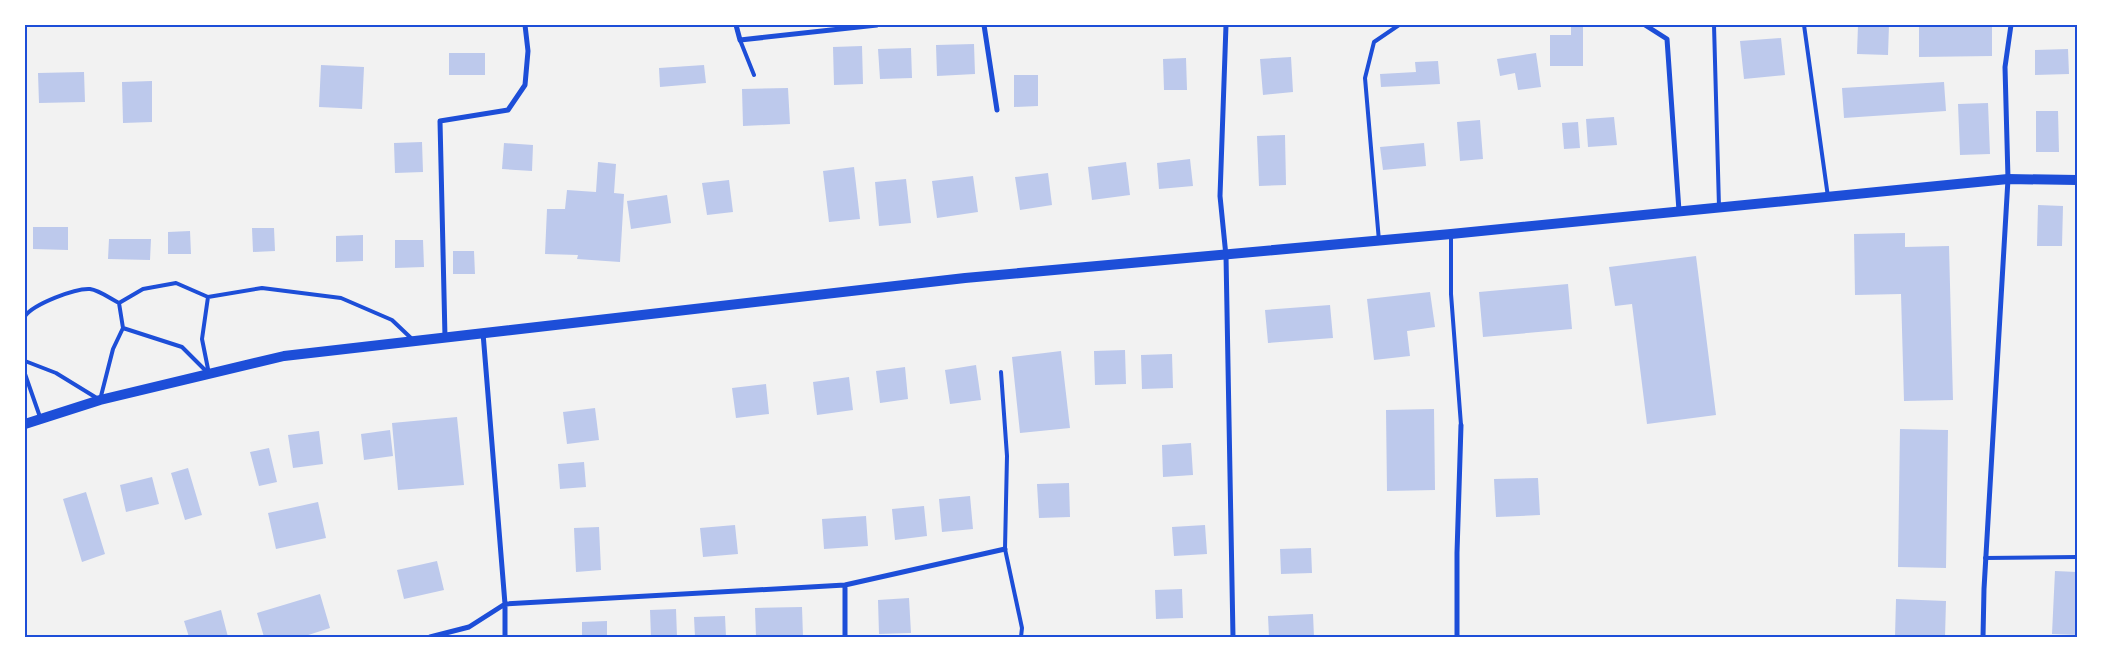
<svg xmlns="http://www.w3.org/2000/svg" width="2102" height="662" font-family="'Alegreya Sans',sans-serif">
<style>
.building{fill:#bdc9ec}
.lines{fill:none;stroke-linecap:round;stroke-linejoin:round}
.service{stroke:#1d4ed8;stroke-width:4}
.minor{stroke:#1d4ed8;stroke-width:5}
.secondary{stroke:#1d4ed8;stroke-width:10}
.neatline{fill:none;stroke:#1d4ed8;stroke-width:2}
</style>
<rect width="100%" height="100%" fill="#f2f2f2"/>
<path class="building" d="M 1571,25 L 1583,25 L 1583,66 L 1550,66 L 1550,35 L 1571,35 Z
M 1858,25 L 1889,25 L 1888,55 L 1857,54 Z
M 1919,25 L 1992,25 L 1992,56 L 1919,57 Z
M 1781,38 L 1785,75 L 1744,79 L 1740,41 Z
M 974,44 L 975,74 L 937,76 L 936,45 Z
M 862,46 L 863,84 L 834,85 L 833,47 Z
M 911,48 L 912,78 L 880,79 L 878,49 Z
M 2068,49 L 2069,74 L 2035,75 L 2035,50 Z
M 449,53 L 485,53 L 485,75 L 449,75 Z
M 1536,53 L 1541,87 L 1518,90 L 1515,73 L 1500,76 L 1497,59 Z
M 1291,57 L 1293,92 L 1263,95 L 1260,59 Z
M 1186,58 L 1187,90 L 1164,90 L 1163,59 Z
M 1438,61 L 1440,84 L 1381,87 L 1380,74 L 1416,72 L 1415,62 Z
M 321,65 L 364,67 L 362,109 L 319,107 Z
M 704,65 L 706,83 L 660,87 L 659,68 Z
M 84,72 L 85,102 L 39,103 L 38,73 Z
M 1014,75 L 1038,75 L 1038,106 L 1014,107 Z
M 152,81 L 152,122 L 123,123 L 122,82 Z
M 1944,82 L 1946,111 L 1844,118 L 1842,88 Z
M 788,88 L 790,124 L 743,126 L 742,89 Z
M 1988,103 L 1990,154 L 1960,155 L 1958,104 Z
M 2036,111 L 2058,111 L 2059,152 L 2036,152 Z
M 1614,117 L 1617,145 L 1588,147 L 1586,119 Z
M 1480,120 L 1483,159 L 1460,161 L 1457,122 Z
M 1578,122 L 1580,148 L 1564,149 L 1562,123 Z
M 1285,135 L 1286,185 L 1259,186 L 1257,136 Z
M 422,142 L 423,172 L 395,173 L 394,143 Z
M 504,143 L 533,145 L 532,171 L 502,169 Z
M 1424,143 L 1426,166 L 1383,170 L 1380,147 Z
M 1190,159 L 1193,186 L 1159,189 L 1157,163 Z
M 598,162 L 616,164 L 614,193 L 624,194 L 620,262 L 577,259 L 578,255 L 545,254 L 547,209 L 565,209 L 567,190 L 596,192 Z
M 1126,162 L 1130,195 L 1092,200 L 1088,167 Z
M 854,167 L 860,219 L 829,222 L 823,171 Z
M 1048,173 L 1052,205 L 1020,210 L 1015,177 Z
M 973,176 L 978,212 L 937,218 L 932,181 Z
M 906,179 L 911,223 L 879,226 L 875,182 Z
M 729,180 L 733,212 L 707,215 L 702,183 Z
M 667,195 L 671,223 L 631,229 L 627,201 Z
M 2038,205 L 2063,206 L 2062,246 L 2037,246 Z
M 33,227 L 68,227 L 68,250 L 33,249 Z
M 252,228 L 274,228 L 275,251 L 253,252 Z
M 190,231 L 191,254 L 168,254 L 168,232 Z
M 1905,233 L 1905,247 L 1949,246 L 1953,400 L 1904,401 L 1901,294 L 1855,295 L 1854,234 Z
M 363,235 L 363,261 L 336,262 L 336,236 Z
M 109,239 L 151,239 L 150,260 L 108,259 Z
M 395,240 L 423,240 L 424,267 L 395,268 Z
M 453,251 L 474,251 L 475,274 L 453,274 Z
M 1696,256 L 1716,415 L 1647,424 L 1632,304 L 1615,306 L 1609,267 Z
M 1568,284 L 1572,329 L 1483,337 L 1479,292 Z
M 1430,292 L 1435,327 L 1407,331 L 1410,356 L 1374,360 L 1367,299 Z
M 1330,305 L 1333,338 L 1268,343 L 1265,310 Z
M 1125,350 L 1126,384 L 1095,385 L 1094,351 Z
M 1061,351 L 1070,428 L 1020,433 L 1012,357 Z
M 1172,354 L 1173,388 L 1142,389 L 1141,355 Z
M 976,365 L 981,400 L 950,404 L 945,370 Z
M 905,367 L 908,399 L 880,403 L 876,371 Z
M 849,377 L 853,410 L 817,415 L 813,382 Z
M 766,384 L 769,414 L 736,418 L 732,388 Z
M 595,408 L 599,440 L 567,444 L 563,412 Z
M 1434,409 L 1435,490 L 1387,491 L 1386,410 Z
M 457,417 L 464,485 L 398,490 L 392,423 Z
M 1900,429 L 1948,430 L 1946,568 L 1898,567 Z
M 390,430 L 393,456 L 364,460 L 361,434 Z
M 319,431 L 323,464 L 293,468 L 288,435 Z
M 1191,443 L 1193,475 L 1163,477 L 1162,445 Z
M 269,448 L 277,482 L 259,486 L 250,452 Z
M 584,462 L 586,487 L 560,489 L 558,464 Z
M 188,468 L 202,515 L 185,520 L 171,473 Z
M 152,477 L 159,504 L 126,512 L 120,485 Z
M 1538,478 L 1540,515 L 1496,517 L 1494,479 Z
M 1069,483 L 1070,517 L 1039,518 L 1037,484 Z
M 86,492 L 105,554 L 82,562 L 63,499 Z
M 970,496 L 973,529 L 942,532 L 939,499 Z
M 318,502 L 326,538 L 276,549 L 268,513 Z
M 924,506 L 927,536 L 895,540 L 892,509 Z
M 866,516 L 868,546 L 824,549 L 822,519 Z
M 735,525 L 738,554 L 703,557 L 700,528 Z
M 1205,525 L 1207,554 L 1174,556 L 1172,527 Z
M 599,527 L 601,570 L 576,572 L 574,528 Z
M 1311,548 L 1312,573 L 1281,574 L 1280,549 Z
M 437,561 L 444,590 L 404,599 L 397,570 Z
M 2055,571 L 2077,572 L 2077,635 L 2052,634 Z
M 1182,589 L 1183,618 L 1156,619 L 1155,590 Z
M 320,594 L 330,628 L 302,637 L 264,637 L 257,613 Z
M 909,598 L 911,633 L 879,634 L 878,600 Z
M 1896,599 L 1946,601 L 1945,637 L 1895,637 Z
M 802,607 L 803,637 L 756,637 L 755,608 Z
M 676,609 L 677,637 L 651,637 L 650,610 Z
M 221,610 L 228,637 L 189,637 L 184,621 Z
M 1313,614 L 1314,637 L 1269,637 L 1268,616 Z
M 725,616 L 726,637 L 695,637 L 694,617 Z
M 607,621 L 607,637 L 582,637 L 582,622 Z"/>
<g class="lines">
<path class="service" d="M 1714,25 L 1719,207
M 1804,25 L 1828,197
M 740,40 L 754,75
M 1451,234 L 1451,294 L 1461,425
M 1379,241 L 1365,78 L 1374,42 L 1399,25
M 25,316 C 34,304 75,288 90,289 C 99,290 111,299 119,303 L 143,289 L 176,283 L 208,297 L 262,288 L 341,298 L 392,320 L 412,339
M 123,328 L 182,347 L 209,374 L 202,339 L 208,297
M 25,361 L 56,373 L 100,400 L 113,349 L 123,328 L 119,303
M 1001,372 L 1007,456 L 1005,549 L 1022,628 L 1021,637
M 25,374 L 40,417
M 1985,558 L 2077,557"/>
<path class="minor" d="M 736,25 L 740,40 L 877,25
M 984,25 L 997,110
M 1226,25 L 1220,196 L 1226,256 L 1233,637
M 1645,25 L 1667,39 L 1679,211
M 483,333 L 505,604 L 505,637
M 445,337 L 440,121 L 508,110 L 525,85 L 528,51 L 525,25
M 845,585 L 845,637
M 430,637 L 469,627 L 505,604 L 845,585 L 1005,549
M 1457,637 L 1457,553 L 1461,425
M 1983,637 L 1984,589 L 2008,179 L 2005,67 L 2011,25"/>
<path class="secondary" d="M 25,424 L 100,400 L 284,356 L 965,278 L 1451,234 L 2008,179 L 2077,180"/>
</g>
<rect width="2102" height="662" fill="none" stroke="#ffffff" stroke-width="52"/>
<rect x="26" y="26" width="2050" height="610" class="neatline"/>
</svg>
